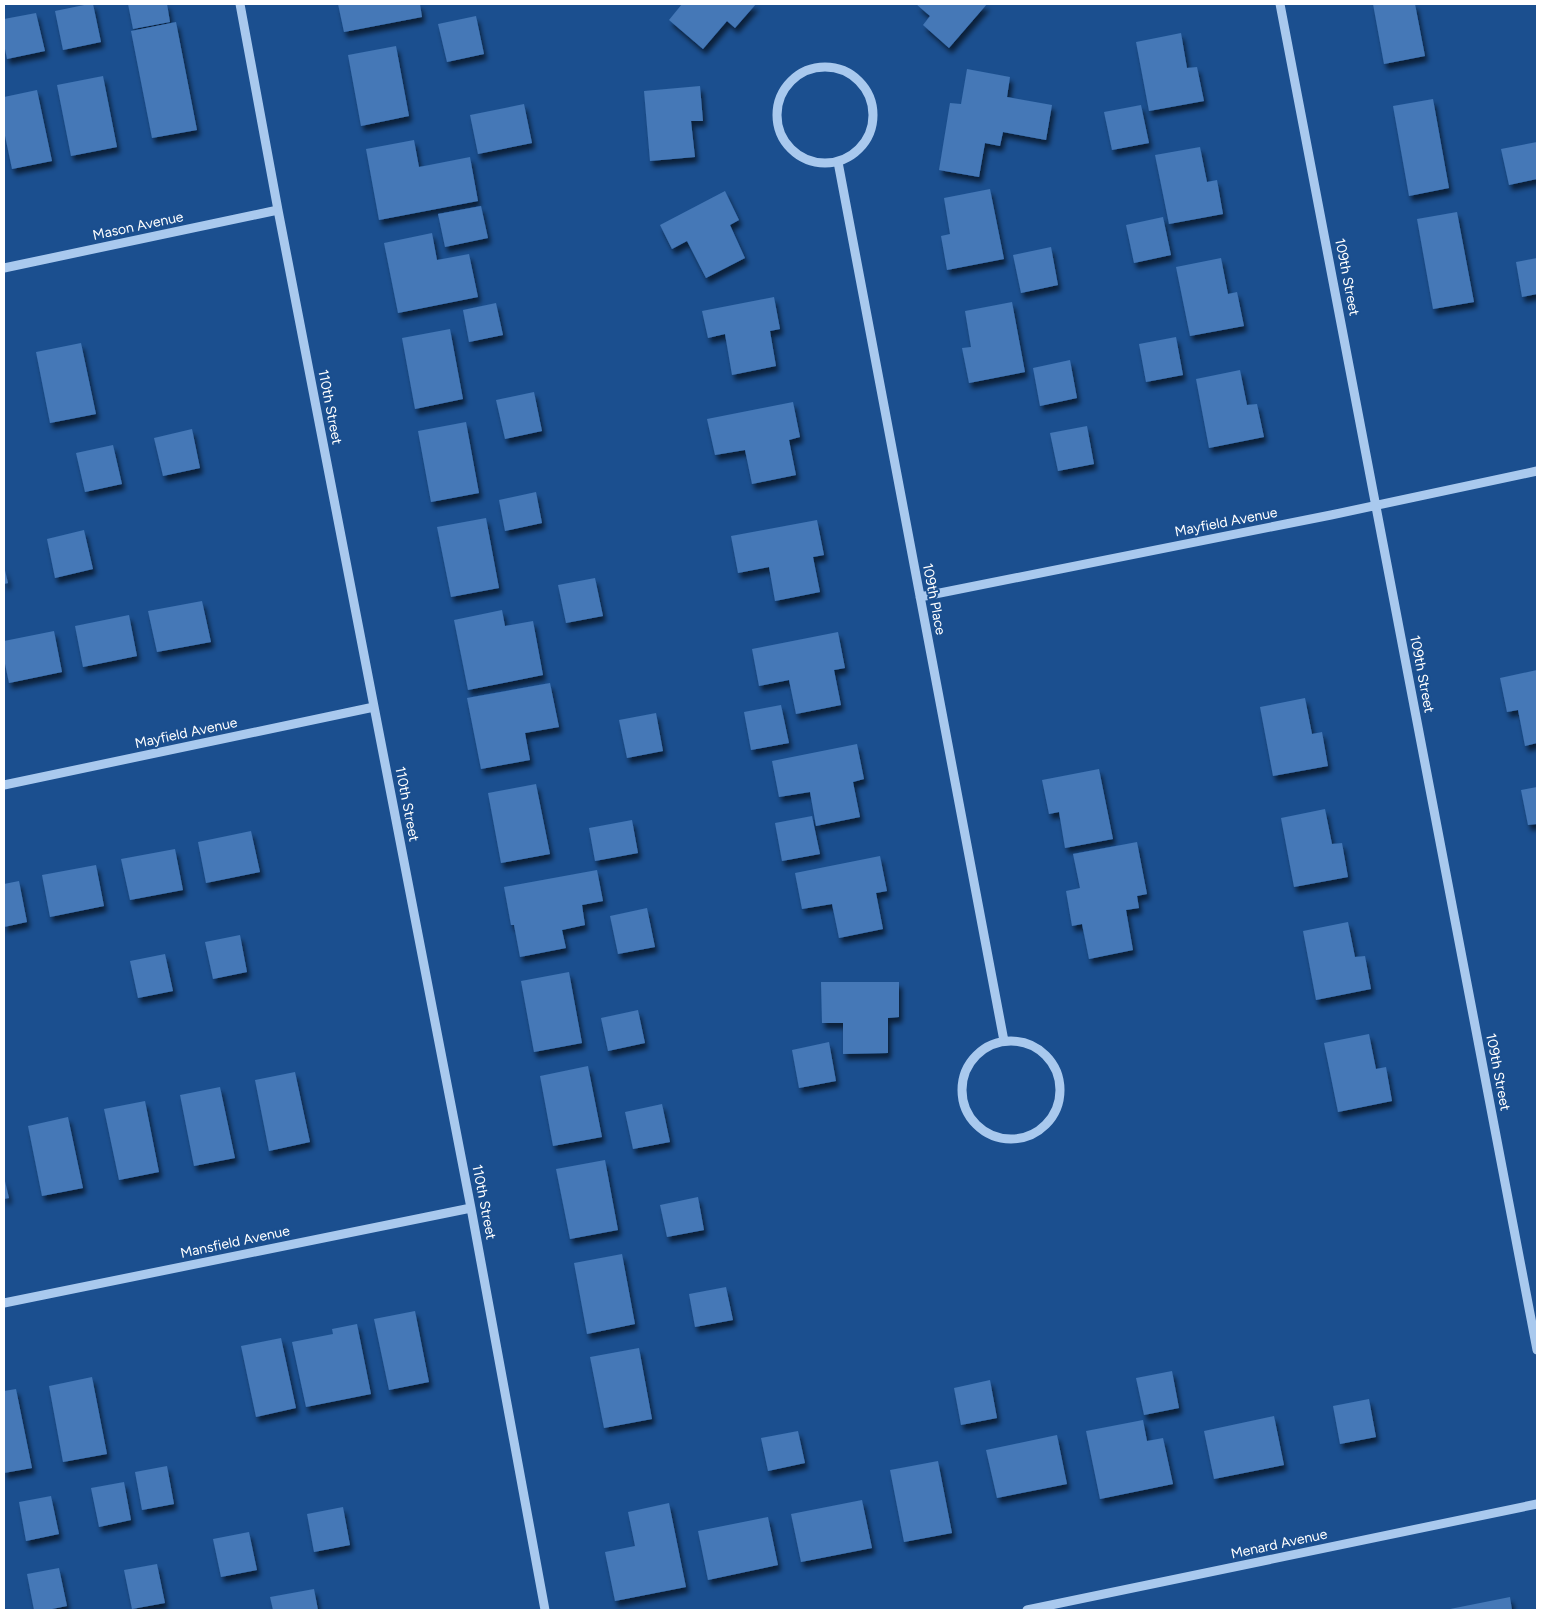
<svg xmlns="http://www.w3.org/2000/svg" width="1541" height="1614" font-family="Figtree,sans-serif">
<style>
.building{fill:#4478b7;filter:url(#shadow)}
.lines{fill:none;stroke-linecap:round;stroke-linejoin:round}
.minor{stroke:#a9c9ee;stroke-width:9}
.labels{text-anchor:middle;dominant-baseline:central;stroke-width:4;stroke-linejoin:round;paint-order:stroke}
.street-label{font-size:14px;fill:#fff;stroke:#1b4f8f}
</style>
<defs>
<filter id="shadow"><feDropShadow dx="3" dy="5.5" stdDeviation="2.5" flood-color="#0009"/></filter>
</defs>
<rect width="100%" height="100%" fill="#1b4f8f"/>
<path class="building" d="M 89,4 L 93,4 L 101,42 L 63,50 L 55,11 Z
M 128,4 L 167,4 L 170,22 L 133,29 Z
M 338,4 L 420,4 L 422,17 L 344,32 Z
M 682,4 L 756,4 L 735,28 L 727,21 L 703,49 L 669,20 Z
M 916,4 L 987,4 L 949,48 L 923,25 L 930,16 Z
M 1373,4 L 1415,4 L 1425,56 L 1384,64 Z
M 36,13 L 45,51 L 7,59 L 4,44 L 4,19 Z
M 476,16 L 484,54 L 447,62 L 438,24 Z
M 176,22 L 197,130 L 152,138 L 131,31 Z
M 1181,33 L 1187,68 L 1197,67 L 1204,101 L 1149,111 L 1136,42 Z
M 396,46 L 409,116 L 361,126 L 348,55 Z
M 967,69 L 1010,77 L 1007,97 L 1052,105 L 1046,140 L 1003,132 L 1000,146 L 985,143 L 979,177 L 939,170 L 950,103 L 961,104 Z
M 103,76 L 117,147 L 71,156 L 57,85 Z
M 700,86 L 703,121 L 691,121 L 695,157 L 650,161 L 644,91 Z
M 37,90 L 52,161 L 12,169 L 4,131 L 4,97 Z
M 1433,99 L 1449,188 L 1409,196 L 1393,106 Z
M 524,104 L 532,143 L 478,154 L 470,115 Z
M 1141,105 L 1149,143 L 1112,150 L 1104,112 Z
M 414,140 L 419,167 L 470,157 L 478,201 L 379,220 L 366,149 Z
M 1537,142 L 1537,179 L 1509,185 L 1501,149 Z
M 1200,147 L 1207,182 L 1217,180 L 1223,214 L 1169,224 L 1155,155 Z
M 990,189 L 1004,259 L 947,270 L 941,236 L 950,234 L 944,198 Z
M 725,191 L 739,220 L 730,225 L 745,258 L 706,278 L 687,241 L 672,249 L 660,225 Z
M 481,206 L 488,238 L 445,247 L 438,214 Z
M 1457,212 L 1474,302 L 1433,309 L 1417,219 Z
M 1163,217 L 1171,255 L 1134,263 L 1126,225 Z
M 432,233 L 437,260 L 469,254 L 478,297 L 398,313 L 384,243 Z
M 1051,247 L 1058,285 L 1021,293 L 1013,255 Z
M 1221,258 L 1228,294 L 1237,292 L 1244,326 L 1190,336 L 1176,267 Z
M 1537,258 L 1537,294 L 1522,297 L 1516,262 Z
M 774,297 L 780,329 L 770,331 L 776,366 L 732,375 L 725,334 L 708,338 L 702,311 Z
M 1012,302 L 1025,372 L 969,383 L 962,348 L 971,347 L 965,311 Z
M 496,303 L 503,335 L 469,342 L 463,310 Z
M 450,329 L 463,399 L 415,409 L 402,338 Z
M 1176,337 L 1183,375 L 1146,382 L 1139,344 Z
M 81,343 L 96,414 L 50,423 L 36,352 Z
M 1070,360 L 1077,398 L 1040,406 L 1033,368 Z
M 1240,370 L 1247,405 L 1257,404 L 1264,437 L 1209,448 L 1196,379 Z
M 534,392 L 542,431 L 505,439 L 496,400 Z
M 793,402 L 800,437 L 789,440 L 796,475 L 752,484 L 745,450 L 715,455 L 707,419 Z
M 466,422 L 479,493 L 431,502 L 418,431 Z
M 1087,426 L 1094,464 L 1058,471 L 1050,433 Z
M 192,429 L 200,468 L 163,476 L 154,438 Z
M 113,445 L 122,484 L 85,492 L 76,453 Z
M 536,492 L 542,523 L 505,531 L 499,500 Z
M 486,518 L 499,588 L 451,597 L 437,527 Z
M 817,520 L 824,555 L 813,557 L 820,592 L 775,601 L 769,567 L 738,573 L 731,536 Z
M 84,530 L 93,569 L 55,578 L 47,539 Z
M 4,566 L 8,583 L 4,584 Z
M 595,578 L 603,616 L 566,623 L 558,585 Z
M 202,601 L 211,642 L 157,652 L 148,611 Z
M 502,610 L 505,626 L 533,621 L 543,675 L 468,690 L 454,620 Z
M 129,615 L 137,656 L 83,667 L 75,626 Z
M 54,631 L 62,672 L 9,683 L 4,659 L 4,641 Z
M 838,632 L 845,668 L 834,670 L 841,705 L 796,714 L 789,680 L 759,686 L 752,649 Z
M 1537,670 L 1537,743 L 1525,746 L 1518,710 L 1507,712 L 1500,678 Z
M 550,683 L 559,727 L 525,733 L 530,760 L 481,769 L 467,698 Z
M 1305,698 L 1312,734 L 1322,732 L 1328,766 L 1273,776 L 1260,707 Z
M 781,705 L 789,743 L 751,750 L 744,712 Z
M 656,713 L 663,751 L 627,758 L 619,720 Z
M 857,744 L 864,779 L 853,782 L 860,817 L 816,826 L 810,792 L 779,797 L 772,761 Z
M 1099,769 L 1113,839 L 1065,848 L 1059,812 L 1049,814 L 1042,780 Z
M 536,784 L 550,854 L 501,863 L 488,793 Z
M 1537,787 L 1537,824 L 1528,825 L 1521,790 Z
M 1325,809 L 1332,844 L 1342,843 L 1348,877 L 1294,887 L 1281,818 Z
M 812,816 L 820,854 L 782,861 L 775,823 Z
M 632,820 L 638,853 L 595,861 L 589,828 Z
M 251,831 L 260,872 L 206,883 L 198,842 Z
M 1137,842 L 1147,894 L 1137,896 L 1139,908 L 1126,910 L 1133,950 L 1089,959 L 1082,924 L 1072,926 L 1066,891 L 1080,888 L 1073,854 Z
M 175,849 L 183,890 L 130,900 L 121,859 Z
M 880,856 L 887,891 L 876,893 L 883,929 L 839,938 L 832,904 L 802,909 L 795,873 Z
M 96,865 L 104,906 L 50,917 L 42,875 Z
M 597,870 L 603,901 L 582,905 L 585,925 L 562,930 L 566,948 L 520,957 L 514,925 L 511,925 L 504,887 Z
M 19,881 L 27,922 L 4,927 L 4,884 Z
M 647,908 L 655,947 L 618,954 L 610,916 Z
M 1348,922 L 1355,957 L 1365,956 L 1371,989 L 1316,1000 L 1303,931 Z
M 240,935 L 247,972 L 213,979 L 205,942 Z
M 165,954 L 173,991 L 138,998 L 130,961 Z
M 569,972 L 582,1043 L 534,1052 L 521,981 Z
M 821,982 L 899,982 L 899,1017 L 888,1018 L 888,1053 L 843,1054 L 843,1023 L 822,1023 Z
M 638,1010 L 645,1043 L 608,1051 L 601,1018 Z
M 1369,1034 L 1376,1069 L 1386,1067 L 1392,1101 L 1338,1112 L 1324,1043 Z
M 829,1042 L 836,1081 L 799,1088 L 792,1050 Z
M 588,1066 L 602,1137 L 553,1146 L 540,1076 Z
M 295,1072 L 310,1142 L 269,1151 L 255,1080 Z
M 220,1087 L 235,1158 L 194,1166 L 180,1095 Z
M 145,1101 L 159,1172 L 119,1180 L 104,1109 Z
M 662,1104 L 670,1142 L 633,1149 L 625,1112 Z
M 68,1117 L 83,1188 L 42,1196 L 28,1126 Z
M 605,1160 L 618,1230 L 570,1239 L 556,1169 Z
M 4,1177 L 9,1198 L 4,1199 Z
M 698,1197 L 704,1230 L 667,1237 L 660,1205 Z
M 622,1254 L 635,1324 L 587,1334 L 574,1263 Z
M 726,1287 L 733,1320 L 695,1327 L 689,1294 Z
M 415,1311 L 429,1382 L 389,1390 L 374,1319 Z
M 357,1324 L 371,1394 L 306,1407 L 292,1342 L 333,1334 L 332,1329 Z
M 281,1338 L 296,1408 L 256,1417 L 241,1346 Z
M 639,1348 L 652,1419 L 604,1428 L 590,1357 Z
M 1172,1371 L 1179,1408 L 1144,1415 L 1136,1378 Z
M 92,1377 L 107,1454 L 63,1462 L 49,1386 Z
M 990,1380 L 997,1418 L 961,1425 L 954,1388 Z
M 16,1389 L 32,1468 L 4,1473 L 4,1391 Z
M 1369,1399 L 1376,1437 L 1340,1444 L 1333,1406 Z
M 1274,1416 L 1284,1465 L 1214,1479 L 1204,1431 Z
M 1143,1420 L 1147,1441 L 1163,1438 L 1173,1484 L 1100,1499 L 1086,1431 Z
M 798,1431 L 805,1463 L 768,1471 L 761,1438 Z
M 1057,1435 L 1067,1484 L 997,1498 L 986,1450 Z
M 938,1461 L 952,1533 L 904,1542 L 890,1470 Z
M 167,1466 L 174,1504 L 142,1510 L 135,1472 Z
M 124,1482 L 131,1520 L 99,1527 L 91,1488 Z
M 51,1496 L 59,1534 L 26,1541 L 19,1502 Z
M 862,1500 L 872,1548 L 801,1562 L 791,1514 Z
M 669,1503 L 686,1587 L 615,1601 L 605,1552 L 635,1546 L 628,1512 Z
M 343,1507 L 350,1545 L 314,1552 L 307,1514 Z
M 768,1517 L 778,1565 L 708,1580 L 698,1531 Z
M 249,1532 L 257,1570 L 221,1577 L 213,1539 Z
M 157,1564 L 165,1603 L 132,1609 L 124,1570 Z
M 59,1568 L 67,1606 L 47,1610 L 34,1610 L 27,1574 Z
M 314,1589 L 318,1610 L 273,1610 L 270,1597 Z
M 1510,1597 L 1512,1610 L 1450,1610 L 1450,1609 Z"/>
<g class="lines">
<path class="minor" d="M 240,4 L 278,210 L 471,1208 L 545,1610
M 1280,4 L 1537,1350
M777 115a48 48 0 1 1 96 0a48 48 0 1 1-96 0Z
M 838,162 L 1004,1041
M 4,268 L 278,210
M 920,597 L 1331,515 L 1537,471
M 4,785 L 374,707
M962 1090a49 49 0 1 1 98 0a49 49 0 1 1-98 0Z
M 4,1303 L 471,1208
M 1027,1610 L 1537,1504"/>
</g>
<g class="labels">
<g class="street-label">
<text transform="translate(138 226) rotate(-12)">Mason Avenue</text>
<text transform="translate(1347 277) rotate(79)">109th Street</text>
<text transform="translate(330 407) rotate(79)">110th Street</text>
<text transform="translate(1226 522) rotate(-11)">Mayfield Avenue</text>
<text transform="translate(934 599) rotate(79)">109th Place</text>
<text transform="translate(1422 674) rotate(79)">109th Street</text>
<text transform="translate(186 733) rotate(-12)">Mayfield Avenue</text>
<text transform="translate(407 804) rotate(79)">110th Street</text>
<text transform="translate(1498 1072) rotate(79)">109th Street</text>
<text transform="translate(484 1202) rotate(79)">110th Street</text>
<text transform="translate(235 1242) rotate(-12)">Mansfield Avenue</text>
<text transform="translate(1279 1544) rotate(-12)">Menard Avenue</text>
</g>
</g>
<rect width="1541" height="1614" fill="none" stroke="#ffffff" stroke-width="10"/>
</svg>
